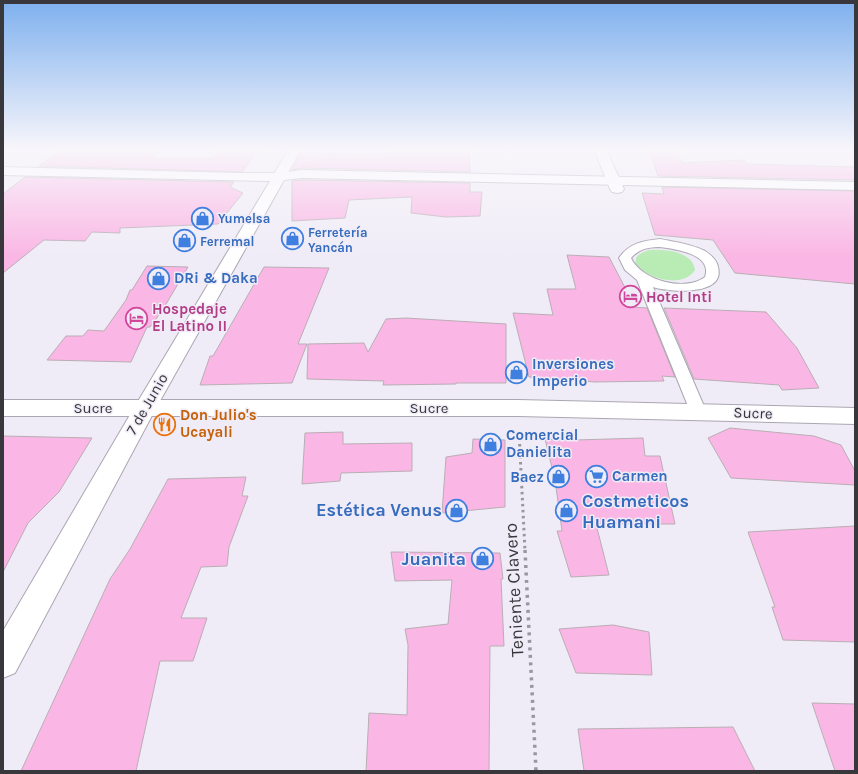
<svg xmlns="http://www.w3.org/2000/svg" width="858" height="774" font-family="Karla,sans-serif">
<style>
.green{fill:#b9ecb5}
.building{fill:#fab6e4;stroke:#b9aeb5}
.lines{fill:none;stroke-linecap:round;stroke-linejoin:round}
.service-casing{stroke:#aba7b2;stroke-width:2}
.minor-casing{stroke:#aba7b2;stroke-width:2}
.tertiary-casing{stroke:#aba7b2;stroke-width:2}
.secondary-casing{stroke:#aba7b2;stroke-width:2}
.path-far1{stroke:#98969e;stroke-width:3;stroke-dasharray:2.5 3.5;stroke-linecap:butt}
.path{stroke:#98969e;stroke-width:3.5;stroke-dasharray:3 4.5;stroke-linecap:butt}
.service{fill:#fff;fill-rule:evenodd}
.minor{fill:#fff;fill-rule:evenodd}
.tertiary{fill:#fff;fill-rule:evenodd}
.secondary{fill:#fff;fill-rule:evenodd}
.labels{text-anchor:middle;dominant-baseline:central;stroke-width:3;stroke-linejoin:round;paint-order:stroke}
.far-shop-label{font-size:13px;font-weight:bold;fill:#366cbe;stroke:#f0ecf7;text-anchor:start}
.shop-label{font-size:15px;font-weight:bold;fill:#366cbe;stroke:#f0ecf7;text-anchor:start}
.hotel-label{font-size:15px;font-weight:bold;fill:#b23c85;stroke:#f0ecf7;text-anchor:start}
.street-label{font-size:15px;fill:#38373b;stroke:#f0ecf7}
.food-label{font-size:15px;font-weight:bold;fill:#c56008;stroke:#f0ecf7;text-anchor:start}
.near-shop-label{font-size:18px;font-weight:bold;fill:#366cbe;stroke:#f0ecf7;text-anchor:end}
.near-street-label{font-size:18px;fill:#38373b;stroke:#f0ecf7}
</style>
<rect width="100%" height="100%" fill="#f0ecf7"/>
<path class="green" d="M 649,250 C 664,249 693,251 695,270 C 683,289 648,279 636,264 C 634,255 641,253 649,250 Z"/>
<path class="building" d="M 62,149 L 160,149 L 153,158 L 213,158 L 221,149 L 259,149 L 242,172 L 39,166 Z
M 393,149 L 469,149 L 470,172 L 302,168 L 292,170 L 300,154 L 389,155 Z
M 649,149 L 674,149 L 683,163 L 744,160 L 747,164 L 855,167 L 855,180 L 658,176 Z
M 25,177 L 234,182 L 230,187 L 243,193 L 218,224 L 120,228 L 120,233 L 92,232 L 85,241 L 44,240 L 3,273 L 3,194 Z
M 302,180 L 470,183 L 470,192 L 482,192 L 480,216 L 446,217 L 411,213 L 412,197 L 349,200 L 345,218 L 292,221 L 292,181 Z
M 662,187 L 855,191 L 855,284 L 735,273 L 713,240 L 655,235 L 642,193 L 664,194 Z
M 567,255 L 609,257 L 630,297 L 634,307 L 647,308 L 675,377 L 662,376 L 664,381 L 595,382 L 529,377 L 513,313 L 553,315 L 547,289 L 576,289 Z
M 147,266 L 188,267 L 162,311 L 150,327 L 147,327 L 131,362 L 47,360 L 66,336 L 83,336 L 88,330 L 104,331 L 126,300 L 130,290 L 132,290 Z
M 264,267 L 329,268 L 298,344 L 307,344 L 292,383 L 200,385 L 210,356 L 213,356 Z
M 664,308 L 766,312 L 797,348 L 819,388 L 782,390 L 779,385 L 694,379 Z
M 406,318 L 506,324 L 506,383 L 456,383 L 456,384 L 383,385 L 384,381 L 307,379 L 308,344 L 364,343 L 368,352 L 386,319 Z
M 730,428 L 814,436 L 841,445 L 855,471 L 855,485 L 731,478 L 708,438 Z
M 343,432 L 343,444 L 412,443 L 412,471 L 341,473 L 340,481 L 302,484 L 305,433 Z
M 3,436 L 92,438 L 59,492 L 28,523 L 3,572 Z
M 643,438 L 645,456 L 660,456 L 675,524 L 596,524 L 609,575 L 571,577 L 557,531 L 562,531 L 555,480 L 545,439 L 575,440 Z
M 473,439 L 505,440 L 505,507 L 442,513 L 446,457 L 472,453 Z
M 246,477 L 242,496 L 248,496 L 229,547 L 227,566 L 201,567 L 181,618 L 207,618 L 193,661 L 160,661 L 136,771 L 21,771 L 110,579 L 130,549 L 168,479 Z
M 855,526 L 855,642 L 783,640 L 772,607 L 775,607 L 748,532 Z
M 391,552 L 500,553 L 503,579 L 501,579 L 504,646 L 490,646 L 489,771 L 366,771 L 369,713 L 407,715 L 408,645 L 405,629 L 448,624 L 452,580 L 395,581 Z
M 613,625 L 649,632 L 652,675 L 576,673 L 559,629 Z
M 812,703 L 855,704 L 855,771 L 835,771 Z
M 733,727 L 755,771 L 584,771 L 578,729 Z"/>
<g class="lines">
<defs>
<path id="service" d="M 660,239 C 675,242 691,244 705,251 C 711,255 717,260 718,267 C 726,297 668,292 653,287 L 706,411 L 704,415 L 698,417 L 692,415 L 690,411 L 637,280 L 625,270 L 619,258 C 629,243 643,241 660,239 ZM 660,247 C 675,249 713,254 705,277 C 685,292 642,281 631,258 C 639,249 648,247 660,247 Z"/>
<path id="minor" d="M 594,149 L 606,149 L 624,189 L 622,192 L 617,193 L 612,192 L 610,189 Z
M 3,400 L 518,400 L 855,408 L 855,424 L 518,416 L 3,416 Z"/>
<path id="tertiary" d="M 289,149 L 301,149 L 284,180 L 279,181 L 274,180 L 272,177 Z"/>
<path id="secondary" d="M 3,167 L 241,173 L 279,173 L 302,170 L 855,182 L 855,190 L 302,178 L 284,180 L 156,408 L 15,673 L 3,678 L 3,631 L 134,408 L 270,181 L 3,175 Z"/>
</defs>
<use href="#service" class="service-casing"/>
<use href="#minor" class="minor-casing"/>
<use href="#tertiary" class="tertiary-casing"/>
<use href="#secondary" class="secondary-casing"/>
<path class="path-far1" d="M 519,432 L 525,551"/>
<path class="path" d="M 525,550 L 536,771"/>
<use href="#service" class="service"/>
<use href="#minor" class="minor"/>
<use href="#tertiary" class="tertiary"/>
<use href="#secondary" class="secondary"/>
</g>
<linearGradient id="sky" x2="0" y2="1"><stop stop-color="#7eb0ee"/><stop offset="0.58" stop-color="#f8f6fb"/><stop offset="1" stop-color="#f8f6fb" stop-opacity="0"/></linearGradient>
<rect width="858" height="257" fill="url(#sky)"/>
<defs>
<symbol id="shop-ring" viewBox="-11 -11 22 22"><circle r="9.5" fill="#f0ecf7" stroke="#3f7fe0" stroke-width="1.5"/><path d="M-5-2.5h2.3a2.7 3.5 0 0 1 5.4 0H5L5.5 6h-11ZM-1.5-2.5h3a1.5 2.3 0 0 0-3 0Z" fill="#3f7fe0"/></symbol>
<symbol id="hotel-ring" viewBox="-11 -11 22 22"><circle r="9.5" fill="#f0ecf7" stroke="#d1479c" stroke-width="1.5"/><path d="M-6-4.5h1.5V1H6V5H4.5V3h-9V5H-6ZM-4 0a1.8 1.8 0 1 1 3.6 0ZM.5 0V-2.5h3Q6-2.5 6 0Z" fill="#d1479c"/></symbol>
<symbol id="restaurant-ring" viewBox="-11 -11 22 22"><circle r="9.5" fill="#f0ecf7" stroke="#e8710a" stroke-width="1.5"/><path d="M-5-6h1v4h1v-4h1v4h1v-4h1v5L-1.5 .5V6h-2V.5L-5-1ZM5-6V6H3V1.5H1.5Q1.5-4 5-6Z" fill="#e8710a"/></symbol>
<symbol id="supermarket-ring" viewBox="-11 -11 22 22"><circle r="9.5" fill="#f0ecf7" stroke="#3f7fe0" stroke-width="1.5"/><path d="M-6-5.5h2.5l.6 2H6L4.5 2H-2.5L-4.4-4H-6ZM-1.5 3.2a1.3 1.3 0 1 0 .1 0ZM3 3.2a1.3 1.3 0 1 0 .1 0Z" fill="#3f7fe0"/></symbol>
</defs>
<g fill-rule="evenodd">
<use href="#shop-ring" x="190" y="206" width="25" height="25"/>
<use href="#shop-ring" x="280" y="226" width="25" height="25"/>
<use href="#shop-ring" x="172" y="228" width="25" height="25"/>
<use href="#shop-ring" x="146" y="266" width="25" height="25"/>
<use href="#hotel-ring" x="618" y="284" width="25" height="25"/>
<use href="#hotel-ring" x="124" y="306" width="25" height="25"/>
<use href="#shop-ring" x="504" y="360" width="25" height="25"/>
<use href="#restaurant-ring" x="152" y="412" width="25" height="25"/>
<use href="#shop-ring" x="478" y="432" width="25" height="25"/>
<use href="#supermarket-ring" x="584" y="464" width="25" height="25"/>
<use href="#shop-ring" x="546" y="464" width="25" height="25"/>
<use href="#shop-ring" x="444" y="498" width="25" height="25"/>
<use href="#shop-ring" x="554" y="498" width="25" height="25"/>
<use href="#shop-ring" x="470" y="546" width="25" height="25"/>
</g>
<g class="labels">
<g class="far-shop-label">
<text x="218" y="218">Yumelsa</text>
<text x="308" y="232">Ferretería<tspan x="308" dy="15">Yancán</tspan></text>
<text x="200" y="241">Ferremal</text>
</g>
<g class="shop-label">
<text x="174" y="278">DRi &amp; Daka</text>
<text x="532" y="364">Inversiones<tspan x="532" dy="17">Imperio</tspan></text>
<text x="506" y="435">Comercial<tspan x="506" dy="17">Danielita</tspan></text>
<text x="612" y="476">Carmen</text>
<text x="544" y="477" text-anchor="end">Baez</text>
</g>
<g class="hotel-label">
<text x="646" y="297">Hotel Inti</text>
<text x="152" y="309">Hospedaje<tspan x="152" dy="17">El Latino II</tspan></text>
</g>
<g class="street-label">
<text transform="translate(147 404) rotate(-60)">7 de Junio</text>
<text x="93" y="408">Sucre</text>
<text x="429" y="408">Sucre</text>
<text transform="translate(753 413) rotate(2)">Sucre</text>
</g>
<g class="food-label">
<text x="180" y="415">Don Julio's<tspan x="180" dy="17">Ucayali</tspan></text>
</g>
<g class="near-shop-label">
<text x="582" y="501" text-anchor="start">Costmeticos<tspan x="582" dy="21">Huamani</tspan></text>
<text x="442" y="510">Estética Venus</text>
<text x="466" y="559">Juanita</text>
</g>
<g class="near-street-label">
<text transform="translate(514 590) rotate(-93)">Teniente Clavero</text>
</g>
</g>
<rect width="858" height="774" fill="none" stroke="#38373b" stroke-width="8"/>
</svg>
